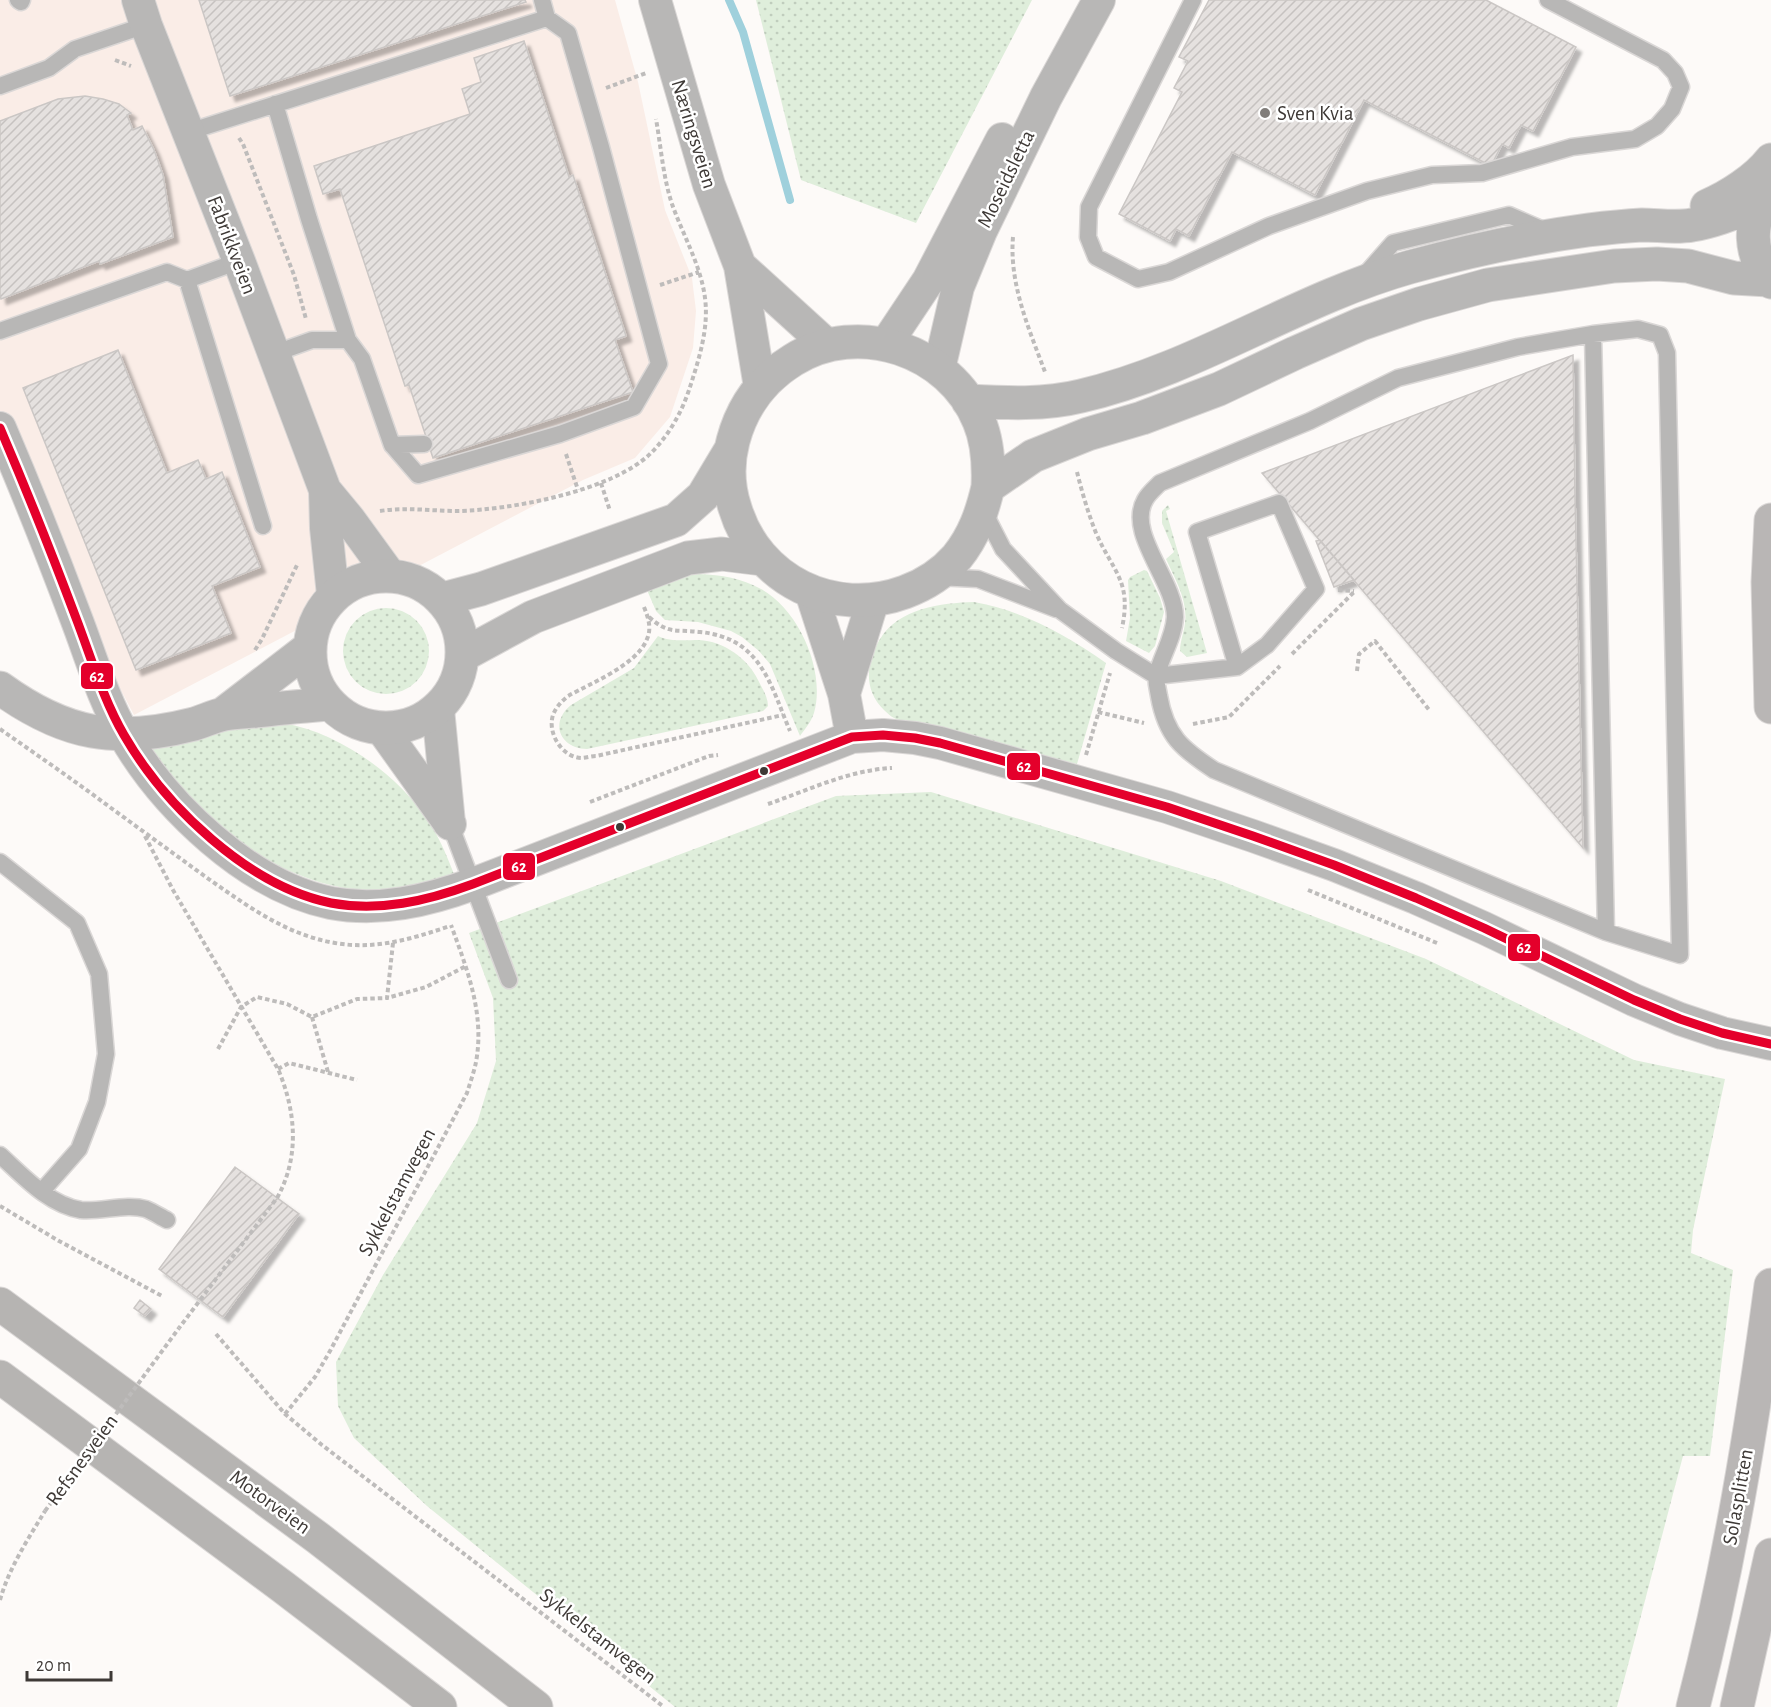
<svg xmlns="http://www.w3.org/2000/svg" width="1771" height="1707" font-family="'Alegreya Sans',sans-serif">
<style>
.built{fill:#faede7}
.grass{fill:url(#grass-dots)}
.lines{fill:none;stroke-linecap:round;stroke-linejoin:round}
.stream{stroke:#9fd0dc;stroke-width:8}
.building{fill:url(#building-hatch);stroke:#cbc7c5;stroke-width:1.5;filter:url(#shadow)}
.service-casing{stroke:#dad7d6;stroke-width:19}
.minor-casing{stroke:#dad7d6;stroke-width:34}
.tertiary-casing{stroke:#dad7d6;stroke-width:35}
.trunk-casing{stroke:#dad7d6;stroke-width:35}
.motorway-casing{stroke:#dad7d6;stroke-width:35}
.path{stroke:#bebcbb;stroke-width:4;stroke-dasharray:4.5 3;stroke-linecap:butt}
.service{stroke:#b8b7b6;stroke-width:16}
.minor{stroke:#b8b7b6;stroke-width:32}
.tertiary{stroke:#b8b7b6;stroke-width:33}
.trunk{stroke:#b9b6b5;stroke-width:33}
.motorway{stroke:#b6b4b2;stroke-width:33}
.path-bridge{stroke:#bebcbb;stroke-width:4;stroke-dasharray:4.5 3;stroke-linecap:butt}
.bus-1-casing{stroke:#fff;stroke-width:14}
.bus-1{stroke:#e4002b;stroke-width:9}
.poi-dot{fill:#817d7a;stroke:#fff;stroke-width:2}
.bus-dot{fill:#3e3936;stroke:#fff;stroke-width:2}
.labels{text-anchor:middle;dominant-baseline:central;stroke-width:5;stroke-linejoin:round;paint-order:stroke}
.poi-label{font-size:21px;fill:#3e3936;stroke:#fff;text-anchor:start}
.street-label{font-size:21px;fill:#3e3936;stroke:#fff}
.line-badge{stroke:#fff;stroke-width:2}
.badge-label{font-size:16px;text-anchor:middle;font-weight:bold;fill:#fff}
</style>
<defs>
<pattern id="grass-dots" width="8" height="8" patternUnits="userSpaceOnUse" patternTransform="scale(1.5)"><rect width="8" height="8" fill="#dfeedb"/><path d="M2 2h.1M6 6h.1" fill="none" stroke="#c0cdbd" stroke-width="1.8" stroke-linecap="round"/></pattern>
<pattern id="building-hatch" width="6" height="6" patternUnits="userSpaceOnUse" patternTransform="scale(1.5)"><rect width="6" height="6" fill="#e5e1df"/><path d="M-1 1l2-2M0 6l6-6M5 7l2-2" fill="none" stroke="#c6c2c0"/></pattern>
<filter id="shadow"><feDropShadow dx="5.5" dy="5.5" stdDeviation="1.5" flood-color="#0004"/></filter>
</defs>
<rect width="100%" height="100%" fill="#fdfaf8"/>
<path class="built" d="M 0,0 L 615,0 L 638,82 L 665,210 L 692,278 L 696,311 L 693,348 L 670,417 L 635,458 L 583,480 L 134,715 L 0,460 Z"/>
<path class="grass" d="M 756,0 L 1032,0 L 916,223 L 801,180 Z
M 1168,505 L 1170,509 L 1166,511 L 1207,653 L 1187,657 L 1180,651 C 1180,642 1184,632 1185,623 C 1188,600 1175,579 1166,559 L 1174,552 L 1162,523 L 1162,511 Z
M 1144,570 L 1147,571 L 1160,598 L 1164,612 L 1155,646 L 1149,653 L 1126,641 L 1130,618 L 1128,580 L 1130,577 Z
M 699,574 C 722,575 741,578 761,589 C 799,610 826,671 814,713 C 811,722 805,729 800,736 L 770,664 L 759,651 L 742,637 L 731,631 L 698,622 L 665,620 L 656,611 L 647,590 L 684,576 Z
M 974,602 C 1021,610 1067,635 1106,663 L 1077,764 C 1030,752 983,739 935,726 C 924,723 911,724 899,720 C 894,719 888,714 884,710 C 863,690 866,662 880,639 C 899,608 941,603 974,602 Z
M343 651a43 43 0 1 1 86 0a43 43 0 1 1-86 0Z
M 658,636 C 670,642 686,640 699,640 C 724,641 748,659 758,680 C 762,688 768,697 768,706 L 763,711 L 587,749 C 560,748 549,723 571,705 L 634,668 Z
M 283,723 C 337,732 394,772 425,816 C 438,834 446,854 454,874 C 435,881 413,889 392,890 C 309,897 230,846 178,784 C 168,772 159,760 150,748 L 228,728 Z
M 931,792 L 1221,881 L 1426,959 L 1634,1060 L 1725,1079 L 1693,1230 L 1691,1253 L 1733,1270 L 1710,1456 L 1683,1456 L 1617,1707 L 675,1707 L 427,1506 L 354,1438 L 338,1406 L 336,1362 L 383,1275 L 477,1123 L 496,1061 L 493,998 L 469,933 L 836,796 Z"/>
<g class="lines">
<path class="stream" d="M 729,0 L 743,32 L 790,200"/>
</g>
<path class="building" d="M 199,0 L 525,0 L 526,2 L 230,96 Z
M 1209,0 L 1486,0 L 1576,47 L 1533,131 L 1521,125 L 1509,148 L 1502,144 L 1491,166 L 1364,100 L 1315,195 L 1232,152 L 1189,236 L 1176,229 L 1170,241 L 1119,214 L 1182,92 L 1174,88 L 1188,61 L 1179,57 Z
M 524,41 L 569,177 L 573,175 L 626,336 L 615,340 L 633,392 L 433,458 L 409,385 L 405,386 L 340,189 L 323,194 L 314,166 L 470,114 L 462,89 L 481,82 L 474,58 Z
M 85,96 L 103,99 L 119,104 L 131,113 L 127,115 L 133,130 L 142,126 L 154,150 L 163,175 L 173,237 L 100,264 L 99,261 L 1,299 L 0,295 L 0,121 L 58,99 Z
M 118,350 L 167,473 L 198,460 L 206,479 L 222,472 L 260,567 L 212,586 L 231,633 L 136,670 L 23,388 Z
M 1573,355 L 1575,496 L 1583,848 L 1262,473 Z
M 1320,540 L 1354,580 L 1334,587 L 1316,541 Z
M 235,1167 L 299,1214 L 223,1317 L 159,1269 Z
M 140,1300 L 151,1309 L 145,1316 L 134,1308 Z"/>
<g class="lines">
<defs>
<path id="service" d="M 18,0 L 21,2 L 22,0
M 542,0 L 547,18
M 1193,0 L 1089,207 L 1088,237 L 1096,257 L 1138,279 L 1169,272 L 1269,226 L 1367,191 L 1432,175 L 1482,173 L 1572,147 L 1635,139 L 1657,126 L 1672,109 L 1681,87 L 1675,73 L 1663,60 L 1548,0
M 0,86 L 49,68 L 75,49 L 146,25
M 275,104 L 309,219 L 348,340
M 188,132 L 547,18 L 568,33 L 601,147 L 659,364 L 634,407 L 560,434 L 418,475 L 392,445
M 1364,276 L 1393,243 L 1509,215 L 1548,232
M 187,280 L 239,261
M 1638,329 L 1660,335 L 1667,353 L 1680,955 L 1606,932 L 1214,770 C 1182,749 1166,736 1159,696 C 1158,689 1155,680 1157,674 C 1162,655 1174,637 1175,617 C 1175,581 1126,533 1145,500 C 1148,494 1155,488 1160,483 L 1310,421 L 1398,378 L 1518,347 L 1593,334 Z
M 0,331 L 167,272 L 187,280 L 263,526
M 1593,334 L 1606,932
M 273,354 L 312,340 L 348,340 L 362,359 L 392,445 L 424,444
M 1279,503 L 1316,589 L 1267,645 L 1237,667 L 1197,532 Z
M 983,510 L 1003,549 L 1060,610 L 1116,651 L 1156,676 L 1237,667
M 937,577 L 978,579 L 1056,609
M 450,824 L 509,980
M 0,862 L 77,923 L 99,974 L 106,1054 L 97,1102 L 79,1149 L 42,1191
M 0,1155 C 23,1176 49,1205 81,1210 C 102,1212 126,1203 146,1209 C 153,1212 161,1217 167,1220"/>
<path id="minor" d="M 138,0 L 146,25 L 239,261 L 325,490 L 326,528 L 333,595
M 655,0 L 709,185 L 740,266 L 760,387
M 740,266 L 827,345
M 886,344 L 928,281 L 1002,139
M 939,369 L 958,287 L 981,231 L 1046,97 L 1099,0
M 0,428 C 27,491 52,554 76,618 C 91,657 103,699 124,735 C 165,806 248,886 331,903 C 379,912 427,901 473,884 L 852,737 L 883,735 L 915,738 L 940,743 L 1167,807 L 1253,836 L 1334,865 L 1416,898 L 1484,928 L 1634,1000 L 1680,1019 L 1722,1033 L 1771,1044
M 325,490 L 349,519 L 389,574
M 811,592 L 844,694 L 852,737
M 844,694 L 873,600
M 438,709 L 449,823
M 382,729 L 450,824"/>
<path id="tertiary" d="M 1771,195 C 1745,220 1750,256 1771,282
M 1707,206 C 1730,196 1756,179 1771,160
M 968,401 C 1006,403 1045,405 1081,396 C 1197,369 1296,299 1410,267 C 1468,251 1528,238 1588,230 C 1605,228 1624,226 1642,225 C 1658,225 1676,228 1692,225 C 1717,221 1741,210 1765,201
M 988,487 C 989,465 988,442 979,421 C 950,350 858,319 793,360 C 762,379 742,407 733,441 C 727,464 728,487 735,508 C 757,581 834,618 905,592 C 924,585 943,573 957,557 C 974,536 982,513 988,487 L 1033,456 L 1088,434 L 1142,418 L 1219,389 L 1295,353 L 1361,324 L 1419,304 L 1488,285 L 1614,266 L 1657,264 L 1688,266 L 1734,278 L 1769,280
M310 652a76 76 0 1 1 152 0a76 76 0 1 1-152 0Z
M 443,599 L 481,589 L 676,520 L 703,496 L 730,451
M 463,655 L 533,617 L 688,558 L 722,554 L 763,559
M 0,688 C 65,735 116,744 194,724 C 204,721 214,716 224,714 C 234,712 245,712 256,711 C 280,708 304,706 328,704
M 223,714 L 309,648"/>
<path id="trunk" d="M 1771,520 L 1768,582 L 1771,707
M 1693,1707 C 1729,1568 1752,1427 1771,1285
M 1737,1707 L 1771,1555"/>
<path id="motorway" d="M 0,1304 L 318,1538 L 536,1707
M 0,1377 L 283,1587 L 440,1707"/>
</defs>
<use href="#service" class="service-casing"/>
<use href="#minor" class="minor-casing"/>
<use href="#tertiary" class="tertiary-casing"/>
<use href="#trunk" class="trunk-casing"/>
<use href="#motorway" class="motorway-casing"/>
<path class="path" d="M 115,60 L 131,66
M 606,88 L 646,73
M 239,138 L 243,144 L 294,275 L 306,319
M 1013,237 C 1009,284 1029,329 1045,372
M 660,285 L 699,272
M 566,454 L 578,490
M 1077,472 C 1082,492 1088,513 1096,533 C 1113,572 1132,581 1122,628
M 601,483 L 610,511
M 380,511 C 406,507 432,511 458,511 C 510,510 613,491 651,453 C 669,435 682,412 690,387 C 699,359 709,328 705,298 C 701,266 683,235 672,204 C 663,177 661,147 656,119
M 1338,590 L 1354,591
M 644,607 C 648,617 652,628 647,639 C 637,665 591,683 568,696 C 561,702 556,707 553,715 C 547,733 562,757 581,758 C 586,758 591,756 596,756 L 783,715
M 649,617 C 669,635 676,629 700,632 C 761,638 770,684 790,731
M 255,650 L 262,639 L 298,563
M 1292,654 L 1355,591
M 1357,671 L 1359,654 L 1375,641 L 1430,711
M 1098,712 L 1144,723
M 1193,724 L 1229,717 L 1280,666
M 0,729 C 37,755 75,781 111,808 C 144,832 177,856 210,880 C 249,907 287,935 335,943 C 375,950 412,939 450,926
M 1086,755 L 1110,673
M 590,802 L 709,756 L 718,755
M 768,804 C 809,790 849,770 892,768
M 145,836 L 173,890 L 278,1069 C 296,1111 300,1157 277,1198 L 179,1328
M 1308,890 L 1437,943
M 393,943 L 387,998 L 426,987 L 466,966
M 312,1017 L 328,1072
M 218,1049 L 241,1007 L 257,997 L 287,1004 L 312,1017 L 357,999 L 387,998
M 278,1069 L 289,1063 L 357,1080
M 0,1206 L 59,1241 L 162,1296
M 216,1334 L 285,1414 L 322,1445 L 664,1707
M 285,1414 L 315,1377 L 330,1351 L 467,1093 C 470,1083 474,1072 476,1062 C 485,1014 467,969 451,925
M 0,1600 C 9,1568 28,1539 45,1511"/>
<use href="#service" class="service"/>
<use href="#minor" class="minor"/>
<use href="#tertiary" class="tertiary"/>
<use href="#trunk" class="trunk"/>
<use href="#motorway" class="motorway"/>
<path class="path-bridge" d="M 45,1511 L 179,1328"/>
<defs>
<path id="bus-1" d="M 0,428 C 27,491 52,554 76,618 C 91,657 103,699 124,735 C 165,806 248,886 331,903 C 379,912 427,901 473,884 L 852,737 L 883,735 L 915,738 L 940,743 L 1167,807 L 1253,836 L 1334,865 L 1416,898 L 1484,928 L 1634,1000 L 1680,1019 L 1722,1033 L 1771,1044"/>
</defs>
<use href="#bus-1" class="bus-1-casing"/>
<use href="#bus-1" class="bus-1"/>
</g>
<circle class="poi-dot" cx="1265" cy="113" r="6"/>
<g class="bus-dot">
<circle cx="764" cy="771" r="5"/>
<circle cx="620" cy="827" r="5"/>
</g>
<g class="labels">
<g class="poi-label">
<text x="1277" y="113">Sven Kvia</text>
</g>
<g class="street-label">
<text transform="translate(694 134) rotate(73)">Næringsveien</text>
<text transform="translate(1006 179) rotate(-64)">Moseidsletta</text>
<text transform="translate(232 245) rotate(69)">Fabrikkveien</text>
<text transform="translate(397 1192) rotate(-62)">Sykkelstamvegen</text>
<text transform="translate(82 1460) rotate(-54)">Refsnesveien</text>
<text transform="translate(1738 1497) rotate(-80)">Solasplitten</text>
<text transform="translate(270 1502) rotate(36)">Motorveien</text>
<text transform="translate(598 1636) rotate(38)">Sykkelstamvegen</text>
</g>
</g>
<g class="line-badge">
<rect x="80" y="662" width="34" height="28" rx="6" fill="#e4002b"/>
<rect x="1006" y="752" width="35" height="29" rx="6" fill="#e4002b"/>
<rect x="502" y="852" width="34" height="29" rx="6" fill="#e4002b"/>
<rect x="1507" y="933" width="34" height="29" rx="6" fill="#e4002b"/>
</g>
<g class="badge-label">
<text x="97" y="682">62</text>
<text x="1024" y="772">62</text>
<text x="519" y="872">62</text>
<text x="1524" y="953">62</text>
</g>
<path d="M27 1671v9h84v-9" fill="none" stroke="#3e3936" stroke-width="3"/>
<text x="36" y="1671" font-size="18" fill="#3e3936" stroke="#ffffff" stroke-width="4.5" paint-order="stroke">20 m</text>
</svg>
